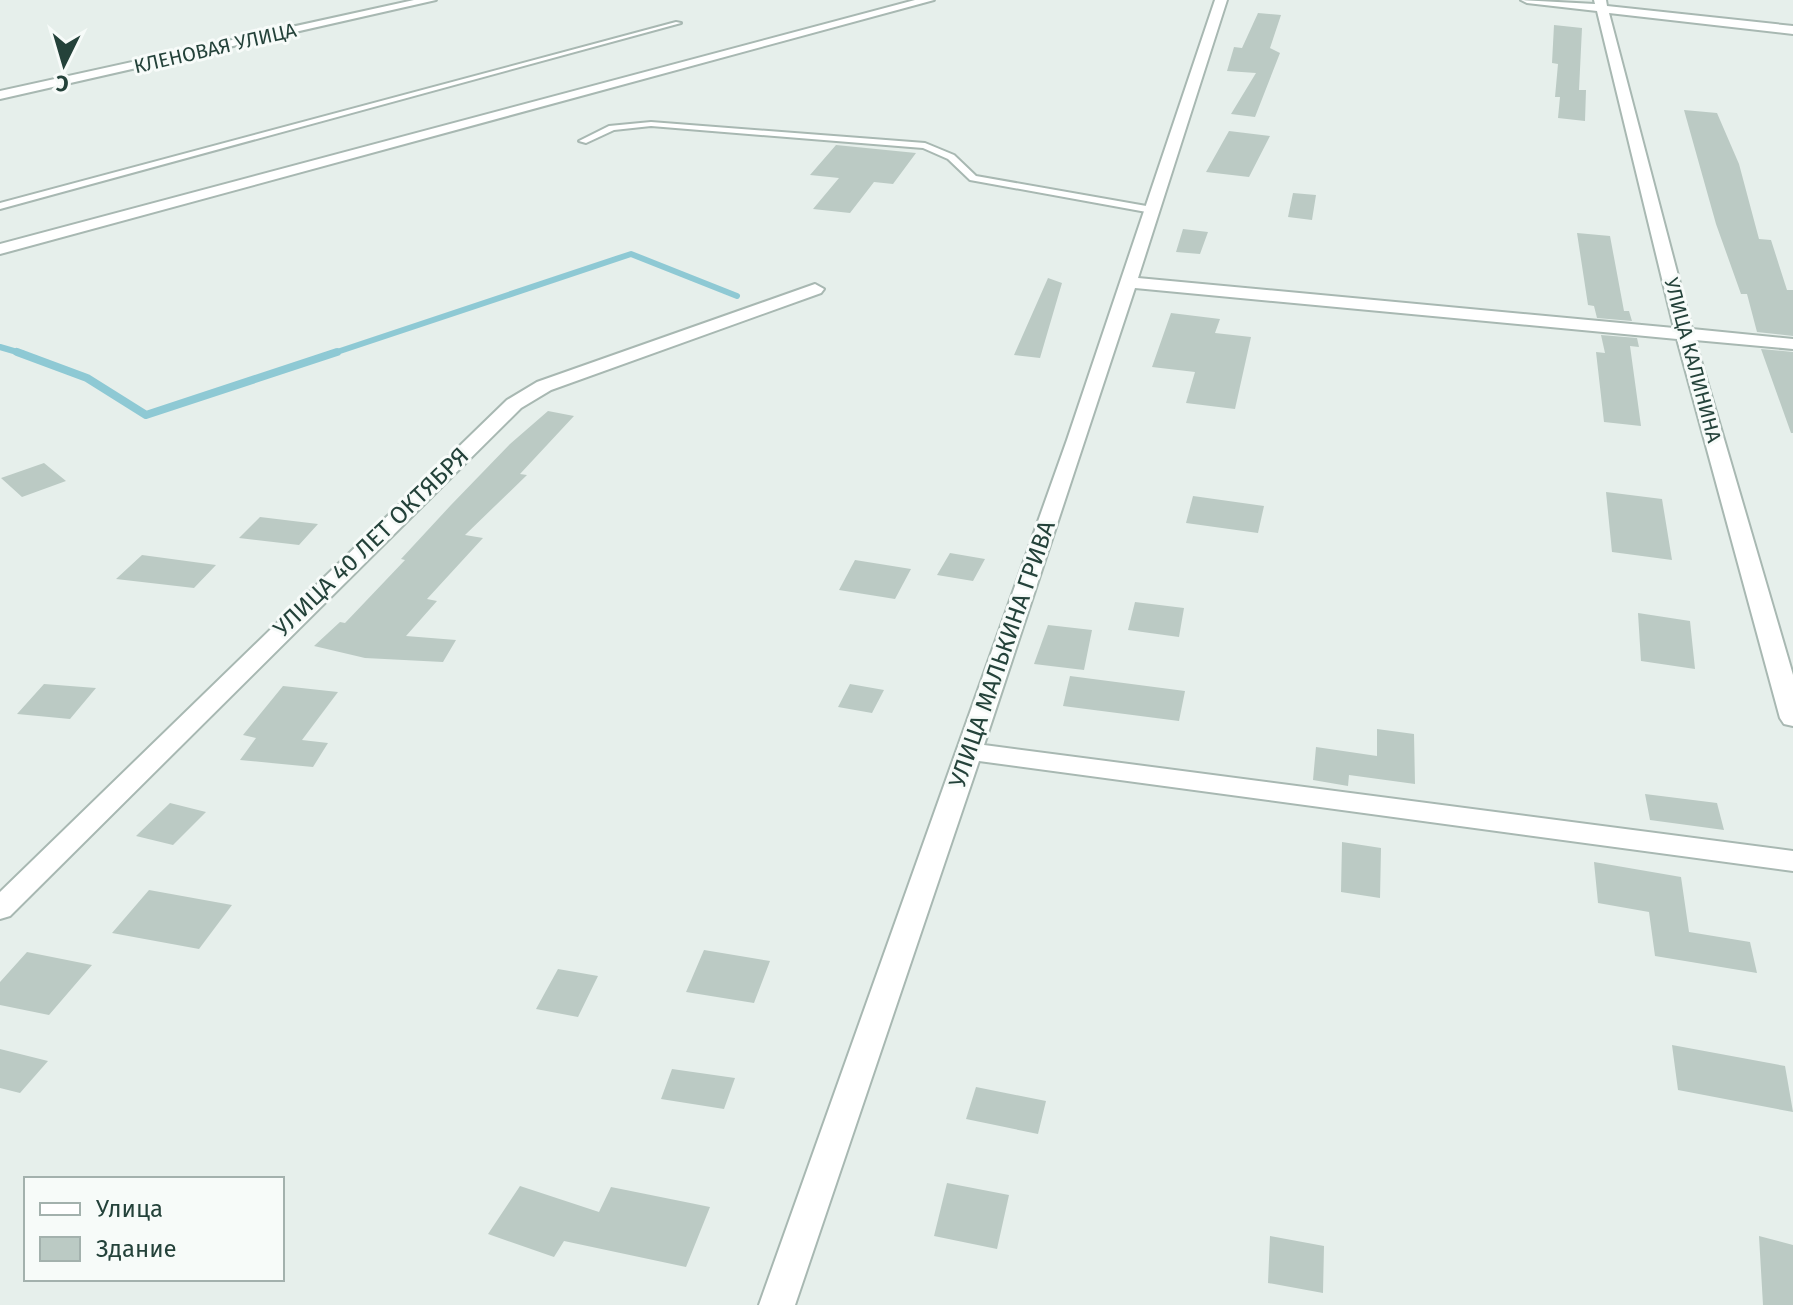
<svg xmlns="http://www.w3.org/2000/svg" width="1793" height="1305" font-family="'Fira Sans',sans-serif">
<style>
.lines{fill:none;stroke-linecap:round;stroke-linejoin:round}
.stream-far1{stroke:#8ec9d4;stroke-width:6}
.stream{stroke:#8ec9d4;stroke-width:8}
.building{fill:#bbcac4}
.lane-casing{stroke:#a8b8b2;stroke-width:4}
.street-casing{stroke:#a8b8b2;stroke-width:4}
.lane{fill:#fff;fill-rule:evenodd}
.street{fill:#fff;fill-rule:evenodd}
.labels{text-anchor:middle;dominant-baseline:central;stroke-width:6;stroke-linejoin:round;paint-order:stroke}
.far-street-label{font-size:20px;fill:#24423a;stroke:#f7fbf9}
.street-label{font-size:24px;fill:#24423a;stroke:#f7fbf9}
</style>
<rect width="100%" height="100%" fill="#e6efeb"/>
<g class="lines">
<path class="stream-far1" d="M 0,347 L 24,354
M 331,354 L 631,254 L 737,296"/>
<path class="stream" d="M 17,352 L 87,378 L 146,415 L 337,352"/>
</g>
<path class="building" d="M 1258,13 L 1281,15 L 1269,51 L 1270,48 L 1280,53 L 1255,117 L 1231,114 L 1256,73 L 1227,71 L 1234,47 L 1242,48 Z
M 1554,25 L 1582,28 L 1579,90 L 1586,90 L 1585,121 L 1558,118 L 1560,97 L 1555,97 L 1558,64 L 1552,63 Z
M 1684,110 L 1717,113 L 1739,164 L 1759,239 L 1771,240 L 1787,290 L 1793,290 L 1793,336 L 1757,332 L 1747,294 L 1741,294 L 1716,224 Z
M 1229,131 L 1270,136 L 1249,177 L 1206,172 Z
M 836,145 L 916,153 L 893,184 L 874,182 L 850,213 L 813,209 L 839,178 L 810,175 Z
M 1293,193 L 1316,195 L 1312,220 L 1288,217 Z
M 1183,229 L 1208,232 L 1200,254 L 1176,252 Z
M 1577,233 L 1610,236 L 1624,311 L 1629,311 L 1632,321 L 1597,318 L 1594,306 L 1588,305 Z
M 1048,278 L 1062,283 L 1040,358 L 1014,355 Z
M 1171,313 L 1220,319 L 1215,333 L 1251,337 L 1235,409 L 1186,403 L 1195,372 L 1152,367 Z
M 1601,335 L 1637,338 L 1639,347 L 1630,346 L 1641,426 L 1604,422 L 1596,352 L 1605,353 Z
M 1761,349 L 1793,352 L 1793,433 L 1791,433 Z
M 548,411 L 574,416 L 520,474 L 527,475 L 465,535 L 483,538 L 427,599 L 437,601 L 406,636 L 456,640 L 443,662 L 365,658 L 314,646 L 340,622 L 345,623 L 405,560 L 401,559 L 451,505 L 510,444 Z
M 44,463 L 66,481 L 22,497 L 1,478 Z
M 1606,492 L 1662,499 L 1672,560 L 1612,552 Z
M 1193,496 L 1264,506 L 1258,533 L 1186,523 Z
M 260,517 L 318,524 L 299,545 L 239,538 Z
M 950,553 L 985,559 L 973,581 L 937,575 Z
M 142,555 L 216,565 L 194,588 L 116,579 Z
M 855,560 L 911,569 L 895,599 L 839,590 Z
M 1135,602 L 1184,608 L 1179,637 L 1128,630 Z
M 1638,613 L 1690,621 L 1695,669 L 1641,661 Z
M 1048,625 L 1092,630 L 1084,670 L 1034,664 Z
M 1070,676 L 1185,691 L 1179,721 L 1063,706 Z
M 44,684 L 96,688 L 70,719 L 17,714 Z
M 850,684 L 884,690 L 872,713 L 838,707 Z
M 283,686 L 338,692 L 302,740 L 328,743 L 313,767 L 240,760 L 256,738 L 243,735 Z
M 1377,729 L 1414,734 L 1415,784 L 1349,775 L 1348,786 L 1313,780 L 1316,747 L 1377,756 Z
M 1645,794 L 1717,803 L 1724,830 L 1650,820 Z
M 170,803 L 206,812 L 173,845 L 136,836 Z
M 1342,842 L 1381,848 L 1380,898 L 1341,892 Z
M 1594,862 L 1681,877 L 1689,932 L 1750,942 L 1757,973 L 1655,956 L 1649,912 L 1598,903 Z
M 149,890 L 232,905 L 199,949 L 112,933 Z
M 704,950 L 770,961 L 754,1003 L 686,992 Z
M 27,952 L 92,965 L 49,1015 L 0,1005 L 0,982 Z
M 558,969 L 598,976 L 578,1017 L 536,1009 Z
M 1672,1045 L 1785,1066 L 1793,1112 L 1678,1090 Z
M 0,1049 L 48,1061 L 20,1093 L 0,1088 Z
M 672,1069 L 735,1078 L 724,1109 L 661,1099 Z
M 976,1087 L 1046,1101 L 1038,1134 L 966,1119 Z
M 947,1183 L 1009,1195 L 997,1249 L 934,1236 Z
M 520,1186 L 599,1212 L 611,1187 L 710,1207 L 686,1267 L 564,1241 L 554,1257 L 488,1234 Z
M 1270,1236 L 1324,1246 L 1323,1293 L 1268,1283 Z
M 1759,1236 L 1793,1245 L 1793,1305 L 1763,1305 Z"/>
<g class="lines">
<defs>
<path id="lane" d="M 676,22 L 681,23 L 0,209 L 0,203 Z
M 651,122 L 925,143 L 954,155 L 976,176 L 1152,207 L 1157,210 L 1152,213 L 970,180 L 948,159 L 923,148 L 651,126 L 614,130 L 586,143 L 579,141 L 609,126 Z"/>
<path id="street" d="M 414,0 L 436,0 L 0,99 L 0,91 Z
M 915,0 L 934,0 L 0,254 L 0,244 Z
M 1215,0 L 1227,0 L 1138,278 L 1674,328 L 1597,11 L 1527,3 L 1521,0 L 1595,4 L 1594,0 L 1606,0 L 1607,6 L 1793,26 L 1793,34 L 1609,13 L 1692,329 L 1793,339 L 1793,349 L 1695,340 L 1793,675 L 1793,726 L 1784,724 L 1780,718 L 1677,339 L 1135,288 L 984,745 L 1793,851 L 1793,871 L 979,761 L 795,1305 L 759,1305 L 1067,440 Z
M 815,284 L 824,289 L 821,293 L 551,390 L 521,408 L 10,916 L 0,919 L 0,892 L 507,400 L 537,382 Z"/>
</defs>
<use href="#lane" class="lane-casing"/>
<use href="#street" class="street-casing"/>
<use href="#lane" class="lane"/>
<use href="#street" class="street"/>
</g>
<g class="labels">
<g class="far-street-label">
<text transform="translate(215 48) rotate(-13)">КЛЕНОВАЯ УЛИЦА</text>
<text transform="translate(1693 360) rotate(75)">УЛИЦА КАЛИНИНА</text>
</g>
<g class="street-label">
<text transform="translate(371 542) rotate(-44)">УЛИЦА 40 ЛЕТ ОКТЯБРЯ</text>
<text transform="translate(1002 654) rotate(-71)">УЛИЦА МАЛЬКИНА ГРИВА</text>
</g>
</g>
<rect x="24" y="1177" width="260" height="104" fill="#f7fbf9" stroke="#a3b1ad" stroke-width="2"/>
<rect x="40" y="1203" width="40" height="12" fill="#ffffff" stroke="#a3b1ad" stroke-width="2"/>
<text x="96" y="1217" font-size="24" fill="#24423a">Улица</text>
<rect x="40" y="1237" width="40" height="24" fill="#bbcac4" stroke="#a3b1ad" stroke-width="2"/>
<text x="96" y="1257" font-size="24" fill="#24423a">Здание</text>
<g transform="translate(64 64) rotate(185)" stroke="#f7fbf9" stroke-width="6" paint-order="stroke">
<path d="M0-6L14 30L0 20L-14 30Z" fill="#24423a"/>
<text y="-12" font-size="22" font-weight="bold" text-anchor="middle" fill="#24423a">С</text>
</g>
</svg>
